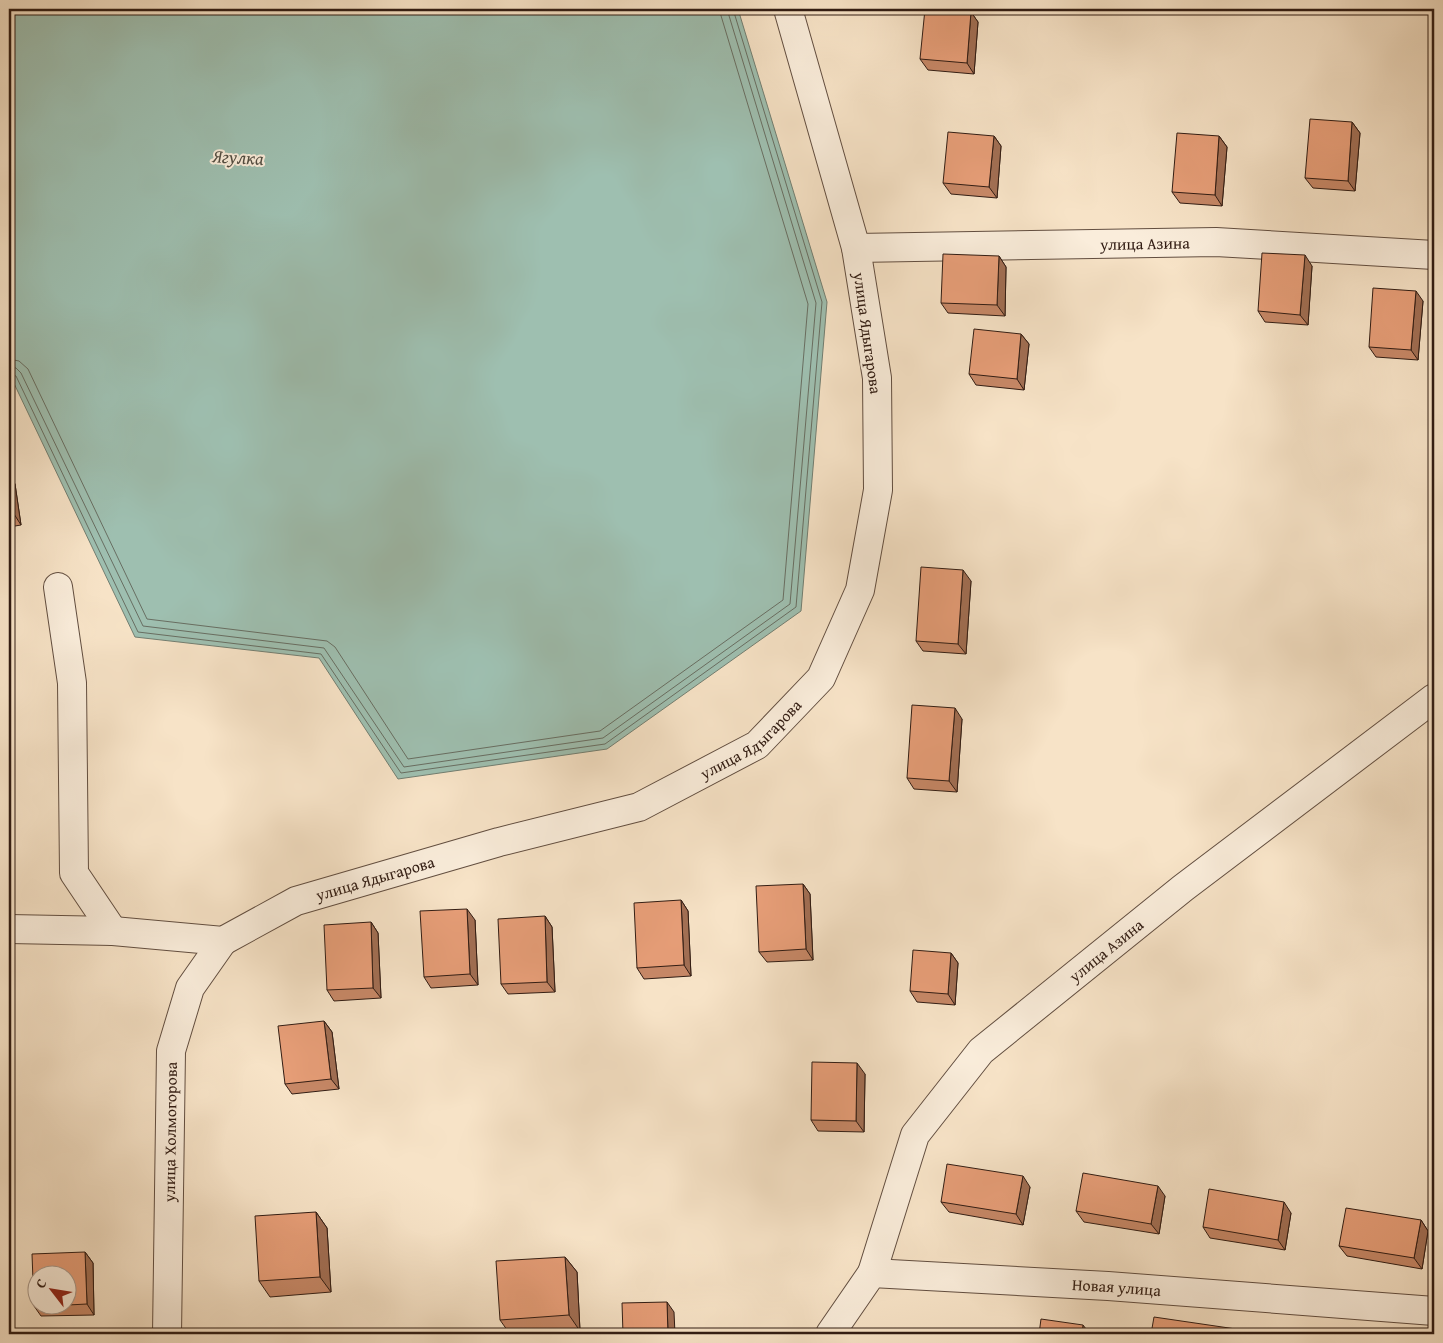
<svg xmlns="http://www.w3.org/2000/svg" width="1443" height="1343" font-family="'Gentium Book Plus',serif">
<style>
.water{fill:#9ebfb0;stroke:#727e71}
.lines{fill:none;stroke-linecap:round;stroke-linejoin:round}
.shore{stroke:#686e62;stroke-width:1}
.minor-casing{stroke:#624e40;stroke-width:30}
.minor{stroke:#faeddb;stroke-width:28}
.wall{fill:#c78867;stroke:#311c13;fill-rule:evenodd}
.shaded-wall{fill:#a26f54;stroke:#311c13}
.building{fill:#e79e78;stroke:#311c13}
.labels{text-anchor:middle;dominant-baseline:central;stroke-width:4;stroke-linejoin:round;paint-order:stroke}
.street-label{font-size:16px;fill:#311c13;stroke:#faeddb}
.water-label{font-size:18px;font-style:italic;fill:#524d42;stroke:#faeddb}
</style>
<rect width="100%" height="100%" fill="#f7e3c7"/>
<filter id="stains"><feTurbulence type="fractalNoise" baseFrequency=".004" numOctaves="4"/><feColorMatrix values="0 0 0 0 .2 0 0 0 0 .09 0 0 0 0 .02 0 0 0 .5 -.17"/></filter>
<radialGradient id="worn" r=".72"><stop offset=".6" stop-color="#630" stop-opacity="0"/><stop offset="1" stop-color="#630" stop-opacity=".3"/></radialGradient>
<path class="water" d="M 9,9 L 738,9 L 827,302 L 801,611 L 607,749 L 398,779 L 319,658 L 135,637 L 9,373 Z"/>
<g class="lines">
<path class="shore" d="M 9,359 L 19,361 L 28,369 L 147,619 L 327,641 L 335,647 L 408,759 L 600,731 L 783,600 L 808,304 L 719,9
M 9,366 L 16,368 L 21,373 L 143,626 L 324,648 L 404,767 L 603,738 L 790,604 L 816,303 L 727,9
M 9,373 L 16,376 L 138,632 L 321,654 L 401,773 L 605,744 L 796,607 L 822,302 L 733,9"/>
<defs>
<g id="minor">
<path id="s1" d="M 856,248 L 1216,242 L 1434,255"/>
<path d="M 58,587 L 72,683 L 74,873 L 113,931"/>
<path id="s2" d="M 9,929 L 113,931 L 223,941 L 296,901 L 499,842 L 639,807 L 757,745 L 821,678 L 860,590 L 878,490 L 877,378 L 856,248 L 788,9"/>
<path id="s3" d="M 872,1273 L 915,1135 L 981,1051 L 1183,888 L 1434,698"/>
<path id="s4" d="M 167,1334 L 171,1051 L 190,988 L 223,941"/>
<path id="s5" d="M 830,1334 L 872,1273 L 1108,1286 L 1434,1311"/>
</g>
</defs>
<use href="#minor" class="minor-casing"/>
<use href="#minor" class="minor"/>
</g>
<path class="wall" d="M 971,12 L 978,22 L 974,74 L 928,70 L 920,59 Z
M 1352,122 L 1360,133 L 1355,191 L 1313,188 L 1305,178 Z
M 994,136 L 1001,146 L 997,198 L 951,194 L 943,183 Z
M 1219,136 L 1227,147 L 1222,206 L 1180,203 L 1172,192 Z
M 999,256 L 1006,267 L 1005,316 L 948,313 L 941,303 Z
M 1312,266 L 1308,325 L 1265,322 L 1258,311 Z
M 1423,301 L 1418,360 L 1376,357 L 1369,347 Z
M 1021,334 L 1029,344 L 1024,390 L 976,385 L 969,374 Z
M 9,475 L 15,484 L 21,525 L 9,527 Z
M 971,581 L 966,654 L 923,651 L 916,641 Z
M 962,719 L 957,792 L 914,789 L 907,778 Z
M 803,884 L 810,894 L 813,960 L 767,962 L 759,952 Z
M 681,900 L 688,911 L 691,976 L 644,979 L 637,968 Z
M 545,916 L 552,927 L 555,992 L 508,994 L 501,984 Z
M 475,920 L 478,985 L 431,988 L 424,977 Z
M 371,922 L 378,933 L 381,998 L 334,1001 L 327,990 Z
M 951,953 L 958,963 L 955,1005 L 917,1002 L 910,991 Z
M 9,966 L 11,969 L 13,1029 L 9,1029 Z
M 324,1021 L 332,1032 L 339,1089 L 292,1094 L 285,1084 Z
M 865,1074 L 864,1132 L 818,1131 L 811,1120 Z
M 1030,1187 L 1023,1225 L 949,1212 L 941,1202 Z
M 1165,1196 L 1159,1234 L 1084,1222 L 1076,1211 Z
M 316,1212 L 327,1228 L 331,1292 L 270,1297 L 259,1281 Z
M 1291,1213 L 1285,1250 L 1210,1238 L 1203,1227 Z
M 1421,1220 L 1428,1231 L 1422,1269 L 1347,1256 L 1339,1246 Z
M 85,1252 L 93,1263 L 94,1315 L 41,1316 L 34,1306 ZM 68,1276 L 68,1306 L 38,1306 Z
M 565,1257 L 577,1272 L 580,1331 L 529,1334 L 510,1334 L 500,1320 Z"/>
<path class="shaded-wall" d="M 971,12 L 978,22 L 974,74 L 967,63 Z
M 1352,122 L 1360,133 L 1355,191 L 1348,181 Z
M 994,136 L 1001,146 L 997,198 L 989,187 Z
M 1219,136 L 1227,147 L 1222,206 L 1215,195 Z
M 1305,255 L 1312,266 L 1308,325 L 1300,315 Z
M 999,256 L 1006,267 L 1005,316 L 997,305 Z
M 1416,291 L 1423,301 L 1418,360 L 1411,350 Z
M 1021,334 L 1029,344 L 1024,390 L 1017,379 Z
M 9,475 L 15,484 L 21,525 L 14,514 L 9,483 Z
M 963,570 L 971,581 L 966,654 L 958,644 Z
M 955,708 L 962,719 L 957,792 L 949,781 Z
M 803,884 L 810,894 L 813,960 L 806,949 Z
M 681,900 L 688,911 L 691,976 L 684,965 Z
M 467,909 L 475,920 L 478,985 L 470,974 Z
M 545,916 L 552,927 L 555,992 L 547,982 Z
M 371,922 L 378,933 L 381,998 L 373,988 Z
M 951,953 L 958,963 L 955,1005 L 948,994 Z
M 9,966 L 11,969 L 13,1029 L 9,1023 Z
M 324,1021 L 332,1032 L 339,1089 L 331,1079 Z
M 857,1063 L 865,1074 L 864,1132 L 856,1121 Z
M 1023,1176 L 1030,1187 L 1023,1225 L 1016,1214 Z
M 1158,1186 L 1165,1196 L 1159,1234 L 1151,1224 Z
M 1284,1202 L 1291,1213 L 1285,1250 L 1278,1240 Z
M 316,1212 L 327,1228 L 331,1292 L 320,1277 Z
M 1421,1220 L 1428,1231 L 1422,1269 L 1414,1258 Z
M 85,1252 L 93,1263 L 94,1315 L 87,1304 Z
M 565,1257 L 577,1272 L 580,1331 L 569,1315 Z
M 667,1302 L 674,1312 L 675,1334 L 668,1334 Z
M 1083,1325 L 1090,1334 L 1082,1334 Z"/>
<path class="building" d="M 925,9 L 938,9 L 971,12 L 967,63 L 920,59 Z
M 1310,119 L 1352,122 L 1348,181 L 1305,178 Z
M 948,132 L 994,136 L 989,187 L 943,183 Z
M 1177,133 L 1219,136 L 1215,195 L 1172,192 Z
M 1262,253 L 1305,255 L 1300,315 L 1258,311 Z
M 943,254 L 999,256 L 997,305 L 941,303 Z
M 1373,288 L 1416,291 L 1411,350 L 1369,347 Z
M 974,329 L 1021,334 L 1017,379 L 969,374 Z
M 9,483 L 14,514 L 9,515 Z
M 921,567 L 963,570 L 958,644 L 916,641 Z
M 912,705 L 955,708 L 949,781 L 907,778 Z
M 803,884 L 806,949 L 759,952 L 756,886 Z
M 681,900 L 684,965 L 637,968 L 634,903 Z
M 467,909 L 470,974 L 424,977 L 420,911 Z
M 545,916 L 547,982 L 501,984 L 498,919 Z
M 371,922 L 373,988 L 327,990 L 324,925 Z
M 913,950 L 951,953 L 948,994 L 910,991 Z
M 324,1021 L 331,1079 L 285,1084 L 278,1026 Z
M 812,1062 L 857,1063 L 856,1121 L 811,1120 Z
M 947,1164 L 1023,1176 L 1016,1214 L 941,1202 Z
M 1083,1173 L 1158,1186 L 1151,1224 L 1076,1211 Z
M 1209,1189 L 1284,1202 L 1278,1240 L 1203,1227 Z
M 1346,1208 L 1421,1220 L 1414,1258 L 1339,1246 Z
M 316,1212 L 320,1277 L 259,1281 L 255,1216 Z
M 85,1252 L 87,1304 L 68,1305 L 68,1276 L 38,1276 L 38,1306 L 43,1306 L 34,1306 L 32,1254 Z
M 565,1257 L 569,1315 L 500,1320 L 496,1261 Z
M 667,1302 L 668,1334 L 623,1334 L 622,1303 Z
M 1154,1317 L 1270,1334 L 1151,1334 Z
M 1041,1319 L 1083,1325 L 1082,1334 L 1039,1334 Z"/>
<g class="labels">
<g class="street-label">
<text stroke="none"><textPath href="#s1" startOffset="289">улица Азина</textPath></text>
<text transform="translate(868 333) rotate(82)">улица Ядыгарова</text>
<text stroke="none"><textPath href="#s2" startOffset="785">улица Ядыгарова</textPath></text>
<text stroke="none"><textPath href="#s2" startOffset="380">улица Ядыгарова</textPath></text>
<text stroke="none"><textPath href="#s3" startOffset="412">улица Азина</textPath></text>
<text stroke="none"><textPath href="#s4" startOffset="202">улица Холмогорова</textPath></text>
<text stroke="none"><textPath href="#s5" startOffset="319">Новая улица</textPath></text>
</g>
<g class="water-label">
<text transform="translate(238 157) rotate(3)">Ягулка</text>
</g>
</g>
<rect width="1443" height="1343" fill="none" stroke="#f7e3c7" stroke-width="30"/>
<rect x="10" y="10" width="1423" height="1323" fill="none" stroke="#311c13" stroke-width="2.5"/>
<rect x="15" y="15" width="1413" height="1313" fill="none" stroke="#311c13"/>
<g transform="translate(52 1290) rotate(301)"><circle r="24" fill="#faeddb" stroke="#aa998b"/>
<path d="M0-4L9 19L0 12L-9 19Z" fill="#8f2418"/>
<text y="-8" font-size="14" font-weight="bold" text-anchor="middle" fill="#311c13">С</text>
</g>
<rect width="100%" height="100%" filter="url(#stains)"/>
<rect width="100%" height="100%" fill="url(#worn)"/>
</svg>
